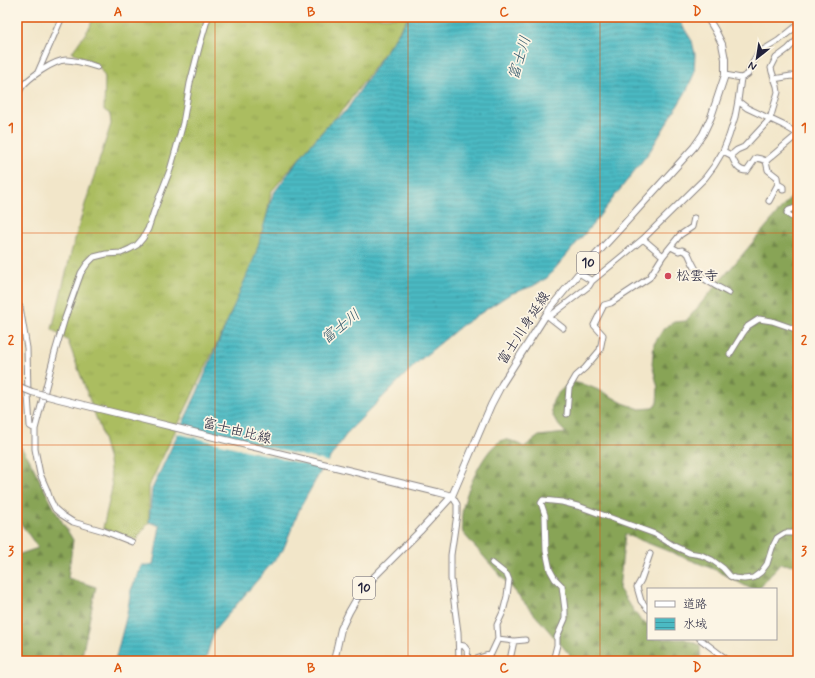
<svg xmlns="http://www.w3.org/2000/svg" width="815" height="678" font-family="Mynerve,'Klee One',sans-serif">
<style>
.grass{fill:url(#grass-tufts);stroke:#66704e}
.forest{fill:url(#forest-firs);stroke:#556348}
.water{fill:url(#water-rules);stroke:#366e7f}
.pier{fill:#f2e6c9}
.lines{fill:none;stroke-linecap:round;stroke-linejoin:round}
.minor-casing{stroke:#8a8482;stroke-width:7}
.major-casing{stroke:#8a8482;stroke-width:8}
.minor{stroke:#fff;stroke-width:5}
.major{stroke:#fff;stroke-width:6}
.major-bridge-casing{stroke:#8a8482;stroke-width:8;stroke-linecap:butt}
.major-bridge{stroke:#fff;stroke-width:6}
.grid{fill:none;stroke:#de560e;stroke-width:1;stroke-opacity:0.55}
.poi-dot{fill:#d1495b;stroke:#fcf5e5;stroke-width:1.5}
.labels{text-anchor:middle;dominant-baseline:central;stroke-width:3.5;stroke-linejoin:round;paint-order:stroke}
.shield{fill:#fcf5e5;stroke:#63616e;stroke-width:1}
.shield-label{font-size:13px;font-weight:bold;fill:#22223b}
.poi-label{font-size:14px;fill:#22223b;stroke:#fcf5e5;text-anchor:start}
.street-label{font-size:14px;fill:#22223b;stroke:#fcf5e5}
.water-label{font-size:15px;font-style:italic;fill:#30576b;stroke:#fcf5e5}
.neatline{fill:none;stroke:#de560e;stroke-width:1.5}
.grid-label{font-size:13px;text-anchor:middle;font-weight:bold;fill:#de560e}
</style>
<defs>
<pattern id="grass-tufts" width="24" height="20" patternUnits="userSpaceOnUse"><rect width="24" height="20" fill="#abbd60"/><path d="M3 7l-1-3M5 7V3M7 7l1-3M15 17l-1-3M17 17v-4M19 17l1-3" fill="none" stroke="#93a254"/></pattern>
<pattern id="forest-firs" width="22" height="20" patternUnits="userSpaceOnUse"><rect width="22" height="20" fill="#88a456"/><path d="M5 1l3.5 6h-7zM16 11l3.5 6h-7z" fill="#6f8548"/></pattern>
<pattern id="water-rules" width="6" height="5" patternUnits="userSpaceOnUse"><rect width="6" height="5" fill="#4bbac3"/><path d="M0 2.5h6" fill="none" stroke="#3e97a0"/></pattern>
</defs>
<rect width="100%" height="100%" fill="#fcf5e5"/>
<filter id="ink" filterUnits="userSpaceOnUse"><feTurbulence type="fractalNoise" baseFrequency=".025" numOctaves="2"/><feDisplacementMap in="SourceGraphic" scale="8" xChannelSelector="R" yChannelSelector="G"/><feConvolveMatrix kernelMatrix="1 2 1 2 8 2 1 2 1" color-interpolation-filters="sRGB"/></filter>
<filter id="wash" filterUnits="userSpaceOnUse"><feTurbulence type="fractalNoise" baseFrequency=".012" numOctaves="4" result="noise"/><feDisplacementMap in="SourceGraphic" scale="16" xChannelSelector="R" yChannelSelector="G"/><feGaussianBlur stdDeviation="0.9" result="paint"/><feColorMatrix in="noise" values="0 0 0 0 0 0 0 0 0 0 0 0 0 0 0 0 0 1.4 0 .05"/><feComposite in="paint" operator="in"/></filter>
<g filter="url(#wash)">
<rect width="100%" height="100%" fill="#f2e6c9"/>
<path class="grass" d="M 93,17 L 408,17 L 390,45 L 346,106 L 318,136 L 271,192 L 261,251 L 149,486 L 149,522 L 136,540 L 103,528 L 112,488 L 109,461 L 101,431 L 68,341 L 52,329 L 71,253 L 86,201 L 111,124 L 110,114 L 104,110 L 105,77 L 98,65 L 72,52 L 90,27 Z"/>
<path class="forest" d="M 798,189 L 798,565 L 780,564 L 759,589 L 751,589 L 718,571 L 625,534 L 619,589 L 641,621 L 648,624 L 648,639 L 685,639 L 700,645 L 701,661 L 567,661 L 570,655 L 463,533 C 462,527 461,520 462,514 C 463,497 485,444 504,440 C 511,439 518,444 524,447 L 539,436 L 566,433 C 564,430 560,428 558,424 C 556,422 555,419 553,416 C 547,401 560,389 573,382 L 589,386 L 605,393 L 623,403 L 640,409 L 652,408 L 657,403 L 658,388 L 652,364 L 654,344 L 664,328 L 674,322 L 686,321 Z
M 17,442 L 28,457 L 55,510 L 73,540 L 68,578 L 96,587 L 81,661 L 17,661 L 17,555 L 38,548 L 17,518 Z"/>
<path class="water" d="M 409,17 L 677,17 L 692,41 L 695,54 L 694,74 L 687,90 L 650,151 L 593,224 L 547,278 L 533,286 L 510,294 L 461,326 L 420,360 L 348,432 L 322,469 L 300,508 L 283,550 L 214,631 L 205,661 L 115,661 L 127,614 L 131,590 L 142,565 L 153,565 L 160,526 L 149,522 L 152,489 L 197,393 L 255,256 L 273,194 L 306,150 L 332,121 L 346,111 Z"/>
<path class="pier" d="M 180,426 L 329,462 L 324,469 L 176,433 Z"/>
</g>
<g filter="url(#ink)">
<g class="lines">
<defs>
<path id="minor" d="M 38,72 L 62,17
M 725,75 L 741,78 L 745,76 L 748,74 L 754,60 L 758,53 L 778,41 L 798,25
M 774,79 L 791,76 L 798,77
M 17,97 C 18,94 20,91 21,88 C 28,78 54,60 66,60 C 76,60 88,64 97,67
M 738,101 L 747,108 L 783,125 L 798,134
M 723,151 L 731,155 C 735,163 737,171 747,171 L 756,158 L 761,159 L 766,161 L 768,170 L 777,177 L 778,184 L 783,187 L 783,190
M 731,155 L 737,150 L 744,147 L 770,119 L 778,92 L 777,86 L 772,72 L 771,68 L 776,58 L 788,49 L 798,39
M 766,161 L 798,134
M 769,201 L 778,184
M 798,207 L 789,210 L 787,213 C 790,217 793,218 798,217
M 671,247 L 679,251 L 682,250 L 688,253 C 691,260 695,270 701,276 C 709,283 720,288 729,293
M 663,256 L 680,235 L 692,227 L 694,218
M 579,273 L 592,281 L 643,239 L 705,178 L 714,166 L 723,151 L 729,136 L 735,117 L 738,101 L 741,78
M 17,303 L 20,307 L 27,348 L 28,395 L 30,426 L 35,429
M 563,328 L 549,317 L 589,286 L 592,281
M 730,354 L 743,333 L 748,326 L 759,319 L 772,321 L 798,330
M 567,414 L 569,388 L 576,376 L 585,368 L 600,350 L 603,335 L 594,325 L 604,305 L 611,303 L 649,278 L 663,256 L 643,239
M 452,496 L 457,504 L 457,514 L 451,555 L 451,579 L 458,632 L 459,661
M 132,542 L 104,531 L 73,522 L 62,515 L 55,509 L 50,499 L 47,490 L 40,474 L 35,449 L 35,429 L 55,352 L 65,318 L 81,273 L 87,264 L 94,257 L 106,254 L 121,253 L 130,249 L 137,245 L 143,238 L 148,229 L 154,211 L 170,170 L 178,142 L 183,123 L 190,83 L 200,44 L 208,17
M 648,609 L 641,601 L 637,587 L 641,580 L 650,554
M 498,639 L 514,641 L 525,640
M 700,639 L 729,661
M 459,645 L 464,646 L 467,650 L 468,661
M 511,655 L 514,641
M 470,661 L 491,654 L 498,639 L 497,625 L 503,612 L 507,596 L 509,580 L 507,575 L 492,563
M 553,661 L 557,645 L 557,637 L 565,619 L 565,610 L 562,586 L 555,579 L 550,570 L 546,551 L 545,515 L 541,503 L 543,500 L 562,502 L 581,507 L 655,534 L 674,546 L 689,553 L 701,555 L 712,560 L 723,568 L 730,576 L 734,578 L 744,579 L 753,578 L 761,572 L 767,564 L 772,548 L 777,538 L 785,533 L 794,533 L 798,538"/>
<path id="major" d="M 437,492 L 452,496
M 334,661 L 341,629 L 349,612 L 360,593 L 375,576 L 420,531 L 452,496 L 491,405 L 502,384 L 551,307 L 579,273 L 627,221 L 694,147 L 703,134 L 711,117 L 725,75 L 725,59 L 722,44 L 715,30 L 707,17"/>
</defs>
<use href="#minor" class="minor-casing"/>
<use href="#major" class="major-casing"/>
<use href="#minor" class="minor"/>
<use href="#major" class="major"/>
<defs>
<path id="major-bridge" d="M 17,386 L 32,392 L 59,399 L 437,492"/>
</defs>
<use href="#major-bridge" class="major-bridge-casing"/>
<use href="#major-bridge" class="major-bridge"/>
</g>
</g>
<path class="grid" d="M 215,17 L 215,661M 408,17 L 408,661M 600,17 L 600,661M 17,233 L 798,233M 17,445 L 798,445"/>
<circle class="poi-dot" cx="668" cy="276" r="4"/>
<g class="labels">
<g class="shield">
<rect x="577" y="252" width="22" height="22" rx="3"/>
<rect x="353" y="577" width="22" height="22" rx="3"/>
</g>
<g class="shield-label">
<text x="588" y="263">10</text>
<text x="364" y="588">10</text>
</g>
<g class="poi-label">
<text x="676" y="276">松雲寺</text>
</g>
<g class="street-label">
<text transform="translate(524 328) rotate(-57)">富士川身延線</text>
<text transform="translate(237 431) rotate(14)">富士由比線</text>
</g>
<g class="water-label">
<text transform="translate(520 58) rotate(-73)">富士川</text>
<text transform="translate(341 327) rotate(-39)">富士川</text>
</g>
</g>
<rect width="815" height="678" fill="none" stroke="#fcf5e5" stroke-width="44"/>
<rect x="647" y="588" width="130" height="52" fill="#fcf5e5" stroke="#a5a1a1"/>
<rect x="655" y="601" width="20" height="6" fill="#ffffff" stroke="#a5a1a1"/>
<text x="683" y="608" font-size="12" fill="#22223b">道路</text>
<rect x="655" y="618" width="20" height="12" fill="url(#water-rules)" stroke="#a5a1a1"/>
<text x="683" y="628" font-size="12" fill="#22223b">水域</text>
<g transform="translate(757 58) rotate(210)" stroke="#fcf5e5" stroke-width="3" paint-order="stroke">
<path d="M0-3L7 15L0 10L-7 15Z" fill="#22223b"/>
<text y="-6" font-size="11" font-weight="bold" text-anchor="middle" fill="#22223b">N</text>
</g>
<rect x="22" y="22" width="771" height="634" class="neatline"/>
<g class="grid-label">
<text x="118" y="16">A</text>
<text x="311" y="16">B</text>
<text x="504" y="16">C</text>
<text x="697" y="16">D</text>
<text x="11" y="132">1</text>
<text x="804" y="132">1</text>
<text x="11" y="344">2</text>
<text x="804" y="344">2</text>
<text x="11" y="555">3</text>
<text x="804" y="555">3</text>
<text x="118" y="672">A</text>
<text x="311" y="672">B</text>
<text x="504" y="672">C</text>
<text x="697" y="672">D</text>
</g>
</svg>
